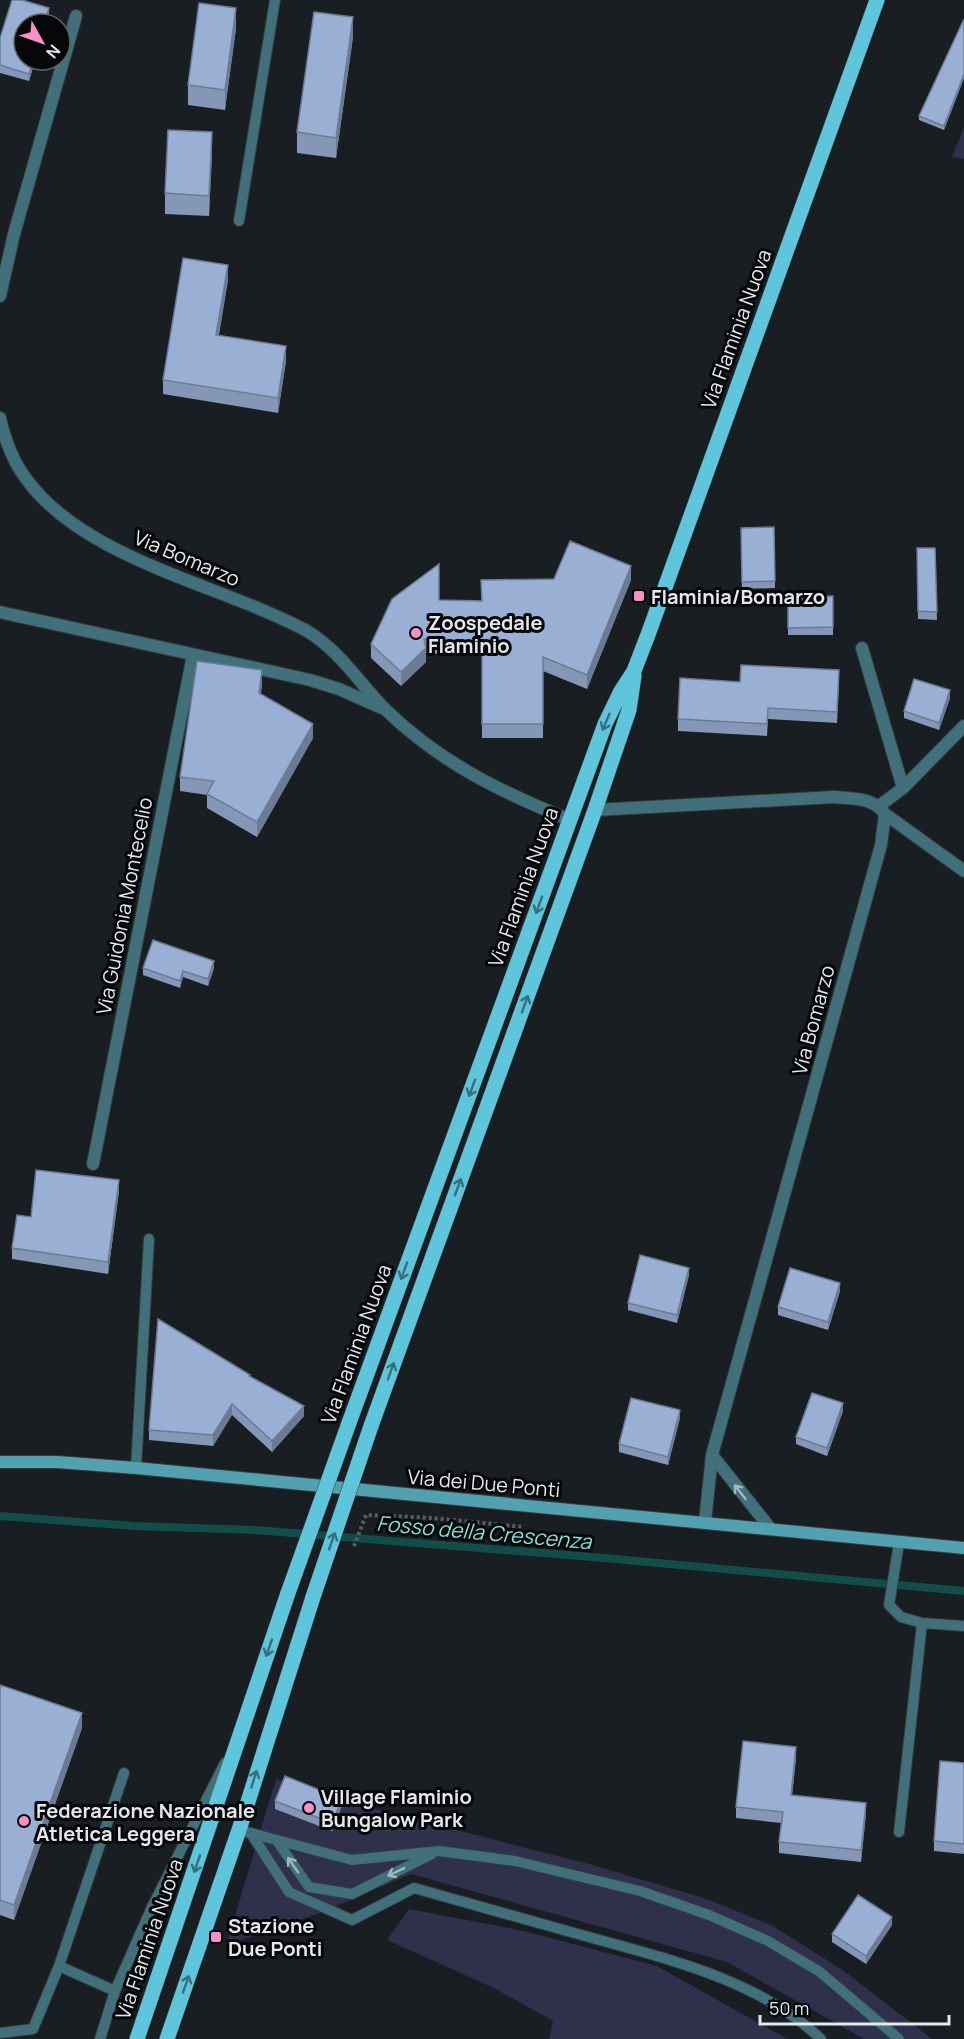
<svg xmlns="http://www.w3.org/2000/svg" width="964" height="2039" font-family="Manrope,sans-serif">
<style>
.green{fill:#2e304c}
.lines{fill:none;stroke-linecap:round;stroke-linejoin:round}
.stream{stroke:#134c49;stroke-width:8}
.lane-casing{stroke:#353a3e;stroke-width:12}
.street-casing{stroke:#353a3e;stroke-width:14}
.secondary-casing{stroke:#353a3e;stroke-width:14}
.primary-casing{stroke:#353a3e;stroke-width:16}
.path{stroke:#595f63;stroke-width:4;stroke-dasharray:3 3;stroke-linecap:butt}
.lane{stroke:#42707a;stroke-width:10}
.street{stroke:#42707a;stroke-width:12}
.secondary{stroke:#52a0b0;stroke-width:12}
.primary{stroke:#5ec5da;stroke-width:15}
.primary-bridge-casing{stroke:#353a3e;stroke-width:16;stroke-linecap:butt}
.primary-bridge{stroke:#5ec5da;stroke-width:15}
.wall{fill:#8497b6}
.shaded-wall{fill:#6b7b94}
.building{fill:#99b0d4;stroke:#6b7b94;stroke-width:1.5}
.oneway{stroke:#36707c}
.oneway2{stroke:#a3b8be}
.poi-dot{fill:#fb8fc6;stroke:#050709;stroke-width:2}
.labels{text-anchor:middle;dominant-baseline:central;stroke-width:6;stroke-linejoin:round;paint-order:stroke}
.street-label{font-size:20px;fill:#e4e8eb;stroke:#050709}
.poi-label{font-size:20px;font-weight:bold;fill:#e4e8eb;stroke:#050709;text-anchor:start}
.water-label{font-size:21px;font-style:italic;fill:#85dfd9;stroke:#050709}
</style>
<rect width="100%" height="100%" fill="#181e22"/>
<path class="green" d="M 964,127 L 964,159 L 952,157 Z
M 276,1779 L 390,1813 L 589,1864 L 707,1899 L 773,1926 L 844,1971 L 932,2039 L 864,2039 L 727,1962 L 411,1874 L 320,1913 L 236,1942 L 228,1939 Z
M 409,1909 L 524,1931 L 657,1966 L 787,2039 L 549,2039 L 553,2021 L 494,1988 L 387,1940 Z"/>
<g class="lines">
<path class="stream" d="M 0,1516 L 134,1526 L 255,1530 L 604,1558 L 964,1591"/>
<defs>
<path id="lane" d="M 239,221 L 275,0
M 136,1468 L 149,1239
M 899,1543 L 889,1605 L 901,1617 L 922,1623 L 964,1626
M 239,1830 L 352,1860 L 439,1851 L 515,1861 L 640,1891 L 709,1915 L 768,1941 L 820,1972 L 899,2039
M 899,1832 L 922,1623
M 252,1835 L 289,1892 L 352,1920 L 414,1888 C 471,1904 528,1920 585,1936 C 667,1959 758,1979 821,2039
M 277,1841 L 309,1887 L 352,1894 L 432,1854
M 59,1966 L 115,1991
M 0,2033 L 33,2029 L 59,1966 L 124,1773
M 100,2039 L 115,1991 L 152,1907 L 225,1763"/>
<path id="street" d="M 0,296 L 14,234 L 76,16
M 0,418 C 5,440 13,462 27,480 C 86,560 222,585 307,631 C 344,654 358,683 387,711 C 441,763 501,792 570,820
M 0,612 L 310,680 L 339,689 L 382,708
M 862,648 L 903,788
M 879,806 L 903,788 L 964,726
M 595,810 L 834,797 C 853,799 873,797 885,814 L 881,845 L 712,1455 L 705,1522
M 885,814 L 964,871
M 93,1164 L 193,655
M 712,1455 L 770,1528"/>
<path id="secondary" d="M 0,1462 L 57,1462 L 136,1468 L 964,1548"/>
<path id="primary" d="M 349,1423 L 605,724 L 621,691 L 634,671 L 649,632 L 877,0
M 371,1426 L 595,810 L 629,710 L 634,676
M 137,2039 L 288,1593
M 167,2039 L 239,1830 L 313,1597"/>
</defs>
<use href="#lane" class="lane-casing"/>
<use href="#street" class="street-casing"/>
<use href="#secondary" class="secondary-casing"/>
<use href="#primary" class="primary-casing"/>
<path class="path" d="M 354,1546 L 366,1515 L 433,1518 L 523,1527"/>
<use href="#lane" class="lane"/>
<use href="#street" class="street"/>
<use href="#secondary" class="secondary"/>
<use href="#primary" class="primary"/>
<defs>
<path id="primary-bridge" d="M 288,1593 L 349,1423
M 313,1597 L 371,1426"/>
</defs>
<use href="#primary-bridge" class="primary-bridge-casing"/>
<use href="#primary-bridge" class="primary-bridge"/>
</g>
<path class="wall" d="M 49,16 L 29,81 L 0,73 L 0,38 Z
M 964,19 L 964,78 L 944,130 L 919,120 L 919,116 Z
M 236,28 L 225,110 L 188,105 L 188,85 Z
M 353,37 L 336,158 L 297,153 L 297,132 Z
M 212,153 L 209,216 L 165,214 L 165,193 Z
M 228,280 L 219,335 L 286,361 L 278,413 L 163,394 L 163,380 Z
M 774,527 L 775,588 L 742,589 L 741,528 Z
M 917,548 L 935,548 L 937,620 L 918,619 Z
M 631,580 L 587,689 L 543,671 L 543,738 L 482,738 L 482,656 L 426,653 L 426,662 L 401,686 L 371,658 L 371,644 L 439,600 L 481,601 Z
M 833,596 L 833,635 L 788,635 L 788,597 Z
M 740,682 L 839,682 L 837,723 L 768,719 L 767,736 L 678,731 L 678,719 Z
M 262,684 L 261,694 L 313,738 L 257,837 L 207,808 L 207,795 L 180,791 L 180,777 Z
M 950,698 L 939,730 L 904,718 L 904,711 Z
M 143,968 L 214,968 L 208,986 L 183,977 L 180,988 L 143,975 Z
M 119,1191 L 108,1274 L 12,1259 L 12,1248 L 31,1217 Z
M 689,1275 L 677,1323 L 628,1310 L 628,1303 Z
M 840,1291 L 828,1330 L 778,1315 L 778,1307 Z
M 250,1377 L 304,1416 L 272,1452 L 232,1415 L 213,1446 L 149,1440 L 149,1430 Z
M 843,1411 L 827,1456 L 796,1444 L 796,1437 Z
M 680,1418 L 668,1465 L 619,1452 L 619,1444 Z
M 0,1685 L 82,1728 L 14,1920 L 0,1915 Z
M 796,1758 L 792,1795 L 866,1814 L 861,1862 L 779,1853 L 779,1842 L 781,1823 L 736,1818 L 736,1807 Z
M 964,1763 L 964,1854 L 934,1851 L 934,1841 Z
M 275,1801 L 342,1806 L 332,1831 L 275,1809 Z
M 892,1925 L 866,1964 L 832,1942 L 832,1934 Z"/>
<path class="shaded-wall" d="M 49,8 L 49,16 L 46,24 L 44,24 Z
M 236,8 L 236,28 L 225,110 L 225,90 Z
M 353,17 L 353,37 L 336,158 L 336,138 Z
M 33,60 L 35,60 L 29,81 L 29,74 Z
M 964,74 L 964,78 L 944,130 L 944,126 Z
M 212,132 L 212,153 L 209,216 L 209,196 Z
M 228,265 L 228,280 L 216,350 L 216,335 Z
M 286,346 L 286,361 L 278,413 L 278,398 Z
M 631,566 L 631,580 L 587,689 L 587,675 Z
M 426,648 L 426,662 L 401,686 L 401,672 Z
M 262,670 L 262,684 L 259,708 L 259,693 Z
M 950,690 L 950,698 L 939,730 L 939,723 Z
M 313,724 L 313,738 L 257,837 L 257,822 Z
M 214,961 L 214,968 L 208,986 L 208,979 Z
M 183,971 L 183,977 L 180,988 L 180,981 Z
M 119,1180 L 119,1191 L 108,1274 L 108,1262 Z
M 689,1268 L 689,1275 L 677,1323 L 677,1315 Z
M 840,1283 L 840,1291 L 828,1330 L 828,1322 Z
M 843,1403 L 843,1411 L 827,1456 L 827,1448 Z
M 232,1404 L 232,1415 L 213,1446 L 213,1435 Z
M 304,1406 L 304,1416 L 272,1452 L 272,1441 Z
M 680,1410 L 680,1418 L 668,1465 L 668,1457 Z
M 82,1713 L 82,1728 L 14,1920 L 14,1905 Z
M 796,1747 L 796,1758 L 791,1806 L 791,1795 Z
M 342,1799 L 342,1806 L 332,1831 L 332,1823 Z
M 866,1803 L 866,1814 L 861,1862 L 861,1850 Z
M 892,1917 L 892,1925 L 866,1964 L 866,1956 Z"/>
<path class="building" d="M 12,0 L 22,0 L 49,8 L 44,24 L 24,24 L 24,60 L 33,60 L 29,74 L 0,65 L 0,38 Z
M 199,3 L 236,8 L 225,90 L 188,85 Z
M 314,12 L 353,17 L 336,138 L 297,132 Z
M 964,19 L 964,74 L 944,126 L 919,116 Z
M 168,130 L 212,132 L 209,196 L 165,193 Z
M 183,258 L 228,265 L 216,335 L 286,346 L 278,398 L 163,380 Z
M 774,527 L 775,581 L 742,582 L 741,528 Z
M 570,541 L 631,566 L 587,675 L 543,657 L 543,724 L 482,724 L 482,642 L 424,639 L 426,648 L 401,672 L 371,644 L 392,599 L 439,564 L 439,600 L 482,601 L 481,580 L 554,579 Z
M 917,548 L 935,548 L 937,612 L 918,611 Z
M 833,596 L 833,627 L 788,628 L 788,597 Z
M 197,661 L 262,670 L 259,693 L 313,724 L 257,822 L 207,794 L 214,781 L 180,777 Z
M 741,665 L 839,670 L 837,712 L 768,708 L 767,724 L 678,719 L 680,678 L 740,682 Z
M 914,679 L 950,690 L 939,723 L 904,711 Z
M 153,940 L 214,961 L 208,979 L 183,971 L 180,981 L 143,968 Z
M 36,1170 L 119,1180 L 108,1262 L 12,1248 L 17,1215 L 31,1217 Z
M 640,1255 L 689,1268 L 677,1315 L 628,1303 Z
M 790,1268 L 840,1283 L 828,1322 L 778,1307 Z
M 158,1319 L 250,1375 L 249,1376 L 304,1406 L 272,1441 L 232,1404 L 213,1435 L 149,1430 Z
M 812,1393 L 843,1403 L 827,1448 L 796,1437 Z
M 631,1398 L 680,1410 L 668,1457 L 619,1444 Z
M 0,1685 L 82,1713 L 14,1905 L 0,1900 Z
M 743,1741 L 796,1747 L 791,1795 L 866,1803 L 861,1850 L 779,1842 L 783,1812 L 736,1807 Z
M 940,1761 L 964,1763 L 964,1844 L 934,1841 Z
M 285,1776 L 342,1799 L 332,1823 L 275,1801 Z
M 858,1895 L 892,1917 L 866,1956 L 832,1934 Z"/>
<defs><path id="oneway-shaft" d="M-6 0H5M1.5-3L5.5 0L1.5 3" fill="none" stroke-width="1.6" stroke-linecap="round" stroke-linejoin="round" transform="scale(1.5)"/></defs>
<g class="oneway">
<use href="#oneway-shaft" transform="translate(606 722) rotate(113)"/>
<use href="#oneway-shaft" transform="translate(539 905) rotate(110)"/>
<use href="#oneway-shaft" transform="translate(525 1004) rotate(-70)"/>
<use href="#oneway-shaft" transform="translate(472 1088) rotate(110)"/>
<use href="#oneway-shaft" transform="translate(458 1187) rotate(-70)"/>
<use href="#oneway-shaft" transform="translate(404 1271) rotate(110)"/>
<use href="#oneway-shaft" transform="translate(391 1371) rotate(-70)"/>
<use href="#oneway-shaft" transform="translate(332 1541) rotate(-71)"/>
<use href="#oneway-shaft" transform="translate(269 1648) rotate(109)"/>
<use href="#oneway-shaft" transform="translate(254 1779) rotate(-73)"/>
<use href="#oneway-shaft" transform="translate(197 1864) rotate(109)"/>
<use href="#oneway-shaft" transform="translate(186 1984) rotate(-71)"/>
</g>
<g class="oneway2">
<use href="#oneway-shaft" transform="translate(740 1492) rotate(-128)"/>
<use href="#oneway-shaft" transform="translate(293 1865) rotate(-125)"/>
<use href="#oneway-shaft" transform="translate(396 1872) rotate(154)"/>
</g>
<g class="poi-dot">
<rect x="633" y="590" width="12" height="12" rx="3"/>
<circle cx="416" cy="633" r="6"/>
<circle cx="309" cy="1808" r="6"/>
<circle cx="24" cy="1821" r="6"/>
<rect x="210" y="1931" width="12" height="12" rx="3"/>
</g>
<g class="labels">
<g class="street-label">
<text transform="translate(736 329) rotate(-70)">Via Flaminia Nuova</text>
<text transform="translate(187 558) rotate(23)">Via Bomarzo</text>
<text transform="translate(523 887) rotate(-70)">Via Flaminia Nuova</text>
<text transform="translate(124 906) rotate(-79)">Via Guidonia Montecelio</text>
<text transform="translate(813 1020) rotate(-75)">Via Bomarzo</text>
<text transform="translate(356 1344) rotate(-70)">Via Flaminia Nuova</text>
<text transform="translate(484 1483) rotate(5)">Via dei Due Ponti</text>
<text transform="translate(149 1939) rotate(-71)">Via Flaminia Nuova</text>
</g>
<g class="poi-label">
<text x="651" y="596">Flaminia/Bomarzo</text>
<text x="428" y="622">Zoospedale<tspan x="428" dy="23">Flaminio</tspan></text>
<text x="321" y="1796">Village Flaminio<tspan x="321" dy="23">Bungalow Park</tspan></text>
<text x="36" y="1810">Federazione Nazionale<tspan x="36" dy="23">Atletica Leggera</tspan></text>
<text x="228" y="1925">Stazione<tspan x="228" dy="23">Due Ponti</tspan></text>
</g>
<g class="water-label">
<text transform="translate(484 1532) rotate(5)">Fosso della Crescenza</text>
</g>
</g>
<g transform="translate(42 42) rotate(130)"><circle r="28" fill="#050709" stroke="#5e6163" stroke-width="1.5"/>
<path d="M0-4.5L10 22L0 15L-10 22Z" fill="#fb8fc6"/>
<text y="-9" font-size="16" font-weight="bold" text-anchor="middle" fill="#e4e8eb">N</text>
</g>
<path d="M760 2015v9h189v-9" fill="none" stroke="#e4e8eb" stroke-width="3"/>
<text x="769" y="2015" font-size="18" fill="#e4e8eb" stroke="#050709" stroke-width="4.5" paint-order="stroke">50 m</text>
</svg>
